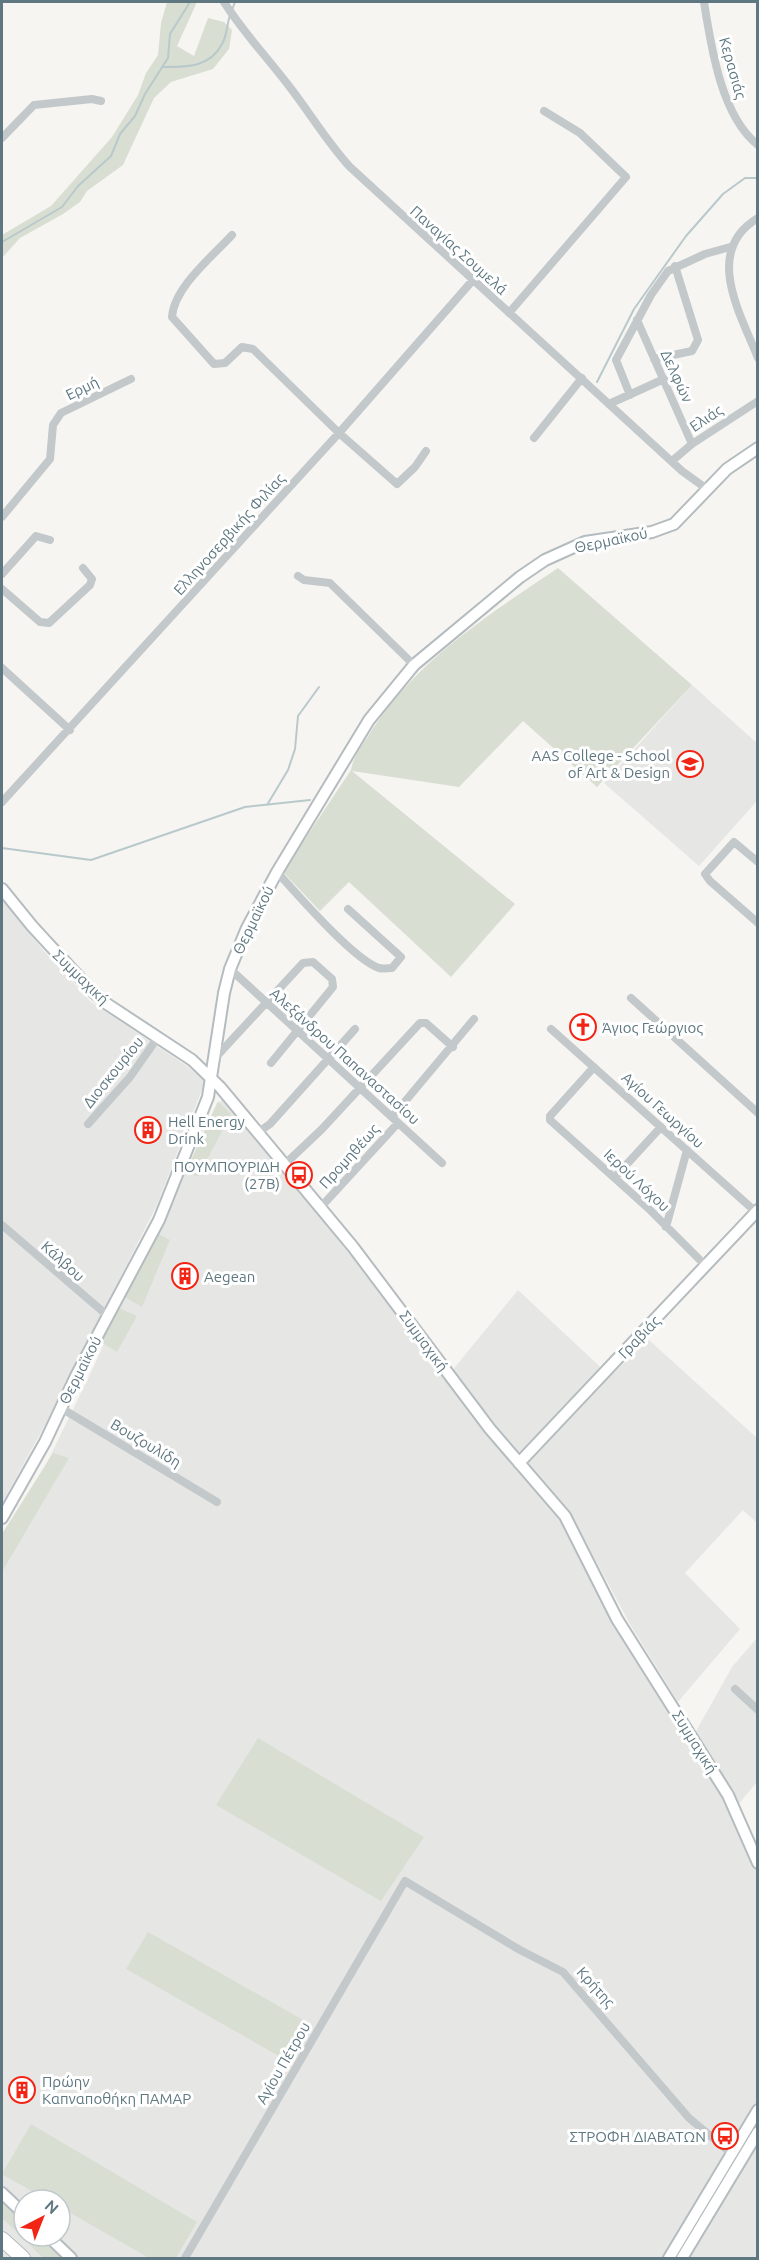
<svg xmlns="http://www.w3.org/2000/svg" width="759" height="2260" font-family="Ubuntu,sans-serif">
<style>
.built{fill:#e6e7e5;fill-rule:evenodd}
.green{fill:#d8ded2}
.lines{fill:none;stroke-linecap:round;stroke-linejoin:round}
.stream{stroke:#b9c9cb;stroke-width:2}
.secondary-casing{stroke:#b5bcbf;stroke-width:14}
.highway-casing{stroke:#b5babc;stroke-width:16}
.street{stroke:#c3c8cb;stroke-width:8}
.secondary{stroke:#fff;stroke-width:10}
.highway{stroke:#fff;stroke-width:14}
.labels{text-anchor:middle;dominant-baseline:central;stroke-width:6;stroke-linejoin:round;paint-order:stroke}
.street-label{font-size:15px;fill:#5e7780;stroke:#fff}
.poi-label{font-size:15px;fill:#5e7780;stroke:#fff;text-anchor:start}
</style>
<rect width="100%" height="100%" fill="#f6f5f2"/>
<path class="built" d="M 692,685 L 758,744 L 757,801 L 699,866 L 604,783 Z
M 2,900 L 44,951 L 91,1002 L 187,1066 L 205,1082 L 156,1207 L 44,1427 L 2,1503 Z
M 223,1096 L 361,1269 L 486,1434 L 566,1524 L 757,1854 L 757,2258 L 2,2258 L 2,1534 L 40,1477 L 94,1366 L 125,1297 L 123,1296 ZM 24,2200 L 60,2200 L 60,2236 L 24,2236 Z
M 518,1290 L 610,1376 L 649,1340 L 757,1438 L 757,1523 L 743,1510 L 685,1573 L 740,1629 L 678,1702 L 631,1626 L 575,1522 L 451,1372 Z
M 757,1638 L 757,1782 L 737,1806 L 695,1733 L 732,1667 Z"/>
<path class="green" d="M 167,2 L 197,2 L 177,46 L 194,56 L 208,18 L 224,22 L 232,30 L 229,49 L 213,69 L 171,82 L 154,98 L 123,165 L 87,191 L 80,202 L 63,214 L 20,238 L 2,258 L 2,235 L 51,206 L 112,137 L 138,95 L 146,73 L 158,55 L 161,23 Z
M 558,568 L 692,685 L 597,787 L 523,721 L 459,787 L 352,771 L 515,904 L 451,977 L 349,882 L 320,911 L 283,872 L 351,770 C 353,758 360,748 367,738 C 413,662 487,616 558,568 Z
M 218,1101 L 231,1114 L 198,1177 L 186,1171 Z
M 155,1232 L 170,1240 L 142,1307 L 123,1296 Z
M 115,1306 L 137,1316 L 117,1352 L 99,1341 Z
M 53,1453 L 69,1458 L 2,1572 L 2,1534 Z
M 258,1738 L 424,1837 L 381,1901 L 216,1805 Z
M 148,1932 L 312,2025 L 291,2063 L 126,1969 Z
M 31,2124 L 197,2222 L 176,2258 L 149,2258 L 60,2207 L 60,2200 L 47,2200 L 2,2174 Z
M 2,2202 L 24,2223 L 24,2236 L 38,2236 L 61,2258 L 43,2258 L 2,2218 Z"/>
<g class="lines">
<path class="stream" d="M 232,10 L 235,2
M 162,67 C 185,67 210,68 222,44 C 227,36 227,24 230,15
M 2,242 L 62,207 L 78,186 L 111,156 L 120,134 L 135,116 L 145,94 L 168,58 L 170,34 L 190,2
M 597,382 L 634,309 L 686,236 L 723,194 L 745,178 L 758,178
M 267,805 L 288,770 L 295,749 L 298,716 L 319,687
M 2,848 L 91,860 L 245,807 L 310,800"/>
<defs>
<path id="secondary" d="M 2,889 L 32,926 L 91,990 L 107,1004 L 192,1060 L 220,1087 L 353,1247 L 490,1429 L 565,1516 L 617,1619 L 728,1795 L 758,1863
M 519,1463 L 758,1210
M 2,1518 L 45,1442 L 77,1374 L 159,1220 L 208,1097 L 224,993 L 230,969 L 247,928 L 277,872 L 369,720 L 414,665 L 520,577 L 545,560 L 585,542 L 652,532 L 674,524 L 727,469 L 758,448
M 2,2193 L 24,2214
M 48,2236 L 71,2258
M 669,2258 L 758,2110
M 682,2258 L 758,2132"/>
<path id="highway" d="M 2,2239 L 23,2258"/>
</defs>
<use href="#secondary" class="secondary-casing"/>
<use href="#highway" class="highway-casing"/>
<path class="street" d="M 224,2 C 243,32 267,57 289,86 C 310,113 327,142 350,167 L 682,471 L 707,489
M 704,2 C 711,46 721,116 758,145
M 2,138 L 34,105 L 92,99 L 101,101
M 758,218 C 703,251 740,313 758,358
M 232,235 C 213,256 174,287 172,317 L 214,364 L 225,363 L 242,347 L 253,349 L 339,433 L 397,484 L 415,467 L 426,451
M 509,313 L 626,177 L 580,133 L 544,111
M 637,320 L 692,444
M 654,359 L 692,351 L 698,340 L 675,266
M 630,395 L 616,360 L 651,295 L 668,271 L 705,254 L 730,247
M 609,404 L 664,379
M 534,438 L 582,378
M 672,461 L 692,444 L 758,401
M 2,517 L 50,459 L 53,425 L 61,413 L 131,379
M 2,574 L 36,536 L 50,540
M 298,576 L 304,580 L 330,583 L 414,665
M 2,589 L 40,622 L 49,623 L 90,585 L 92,579 L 83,568
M 2,668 L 70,730
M 2,802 L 339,433 L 473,280
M 758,862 L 734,842 L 705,874 L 710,881 L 758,923
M 277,872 C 297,894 353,959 379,968 C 383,969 388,968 392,968 L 401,957 L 348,909
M 230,969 L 442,1163
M 631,998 L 758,1113
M 551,1029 L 756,1212
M 215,1058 L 303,963 L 313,962 L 332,979 L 333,987 L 271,1063
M 594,1067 L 550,1116 L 550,1120 L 648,1208 L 706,1266
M 392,1117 L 474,1019
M 88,1124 L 130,1077 L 158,1037
M 257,1133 L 270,1124 L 355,1029
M 284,1165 L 322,1129 L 420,1023 L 426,1023 L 453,1047
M 615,1177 L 661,1127
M 320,1208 L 398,1123
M 2,1225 L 108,1316
M 666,1227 L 687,1150
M 61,1408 L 217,1502
M 735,1689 L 758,1710
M 185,2258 L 405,1881 L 520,1950 L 563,1972 L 689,2118 L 732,2154"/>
<use href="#secondary" class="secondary"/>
<use href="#highway" class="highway"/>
</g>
<defs>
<symbol id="university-ring" viewBox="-11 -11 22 22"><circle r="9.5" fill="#fff" stroke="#f22515" stroke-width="1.5"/><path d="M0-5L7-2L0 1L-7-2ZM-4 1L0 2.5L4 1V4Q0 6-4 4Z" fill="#f22515"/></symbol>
<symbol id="church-ring" viewBox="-11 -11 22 22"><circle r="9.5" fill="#fff" stroke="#f22515" stroke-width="1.5"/><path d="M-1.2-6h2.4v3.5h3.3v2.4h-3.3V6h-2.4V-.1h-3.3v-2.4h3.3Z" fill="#f22515"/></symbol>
<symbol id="building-ring" viewBox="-11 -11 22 22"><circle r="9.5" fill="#fff" stroke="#f22515" stroke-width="1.5"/><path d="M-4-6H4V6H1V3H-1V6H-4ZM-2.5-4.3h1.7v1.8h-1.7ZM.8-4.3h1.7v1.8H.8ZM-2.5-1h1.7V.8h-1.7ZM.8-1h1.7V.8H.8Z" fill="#f22515"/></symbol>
<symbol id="bus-ring" viewBox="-11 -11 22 22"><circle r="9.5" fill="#fff" stroke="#f22515" stroke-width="1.5"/><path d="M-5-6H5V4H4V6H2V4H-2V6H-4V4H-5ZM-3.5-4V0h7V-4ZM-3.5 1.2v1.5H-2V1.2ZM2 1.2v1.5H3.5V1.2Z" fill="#f22515"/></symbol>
</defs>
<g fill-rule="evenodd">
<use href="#university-ring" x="675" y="749" width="30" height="30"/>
<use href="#church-ring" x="568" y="1012" width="30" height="30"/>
<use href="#building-ring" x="133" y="1115" width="30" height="30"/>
<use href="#bus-ring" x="284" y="1160" width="30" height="30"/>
<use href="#building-ring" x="170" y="1261" width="30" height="30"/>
<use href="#building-ring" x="7" y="2075" width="30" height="30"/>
<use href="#bus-ring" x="710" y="2121" width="30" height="30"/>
</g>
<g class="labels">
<g class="street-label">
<text transform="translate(733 68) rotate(74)">Κερασιάς</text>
<text transform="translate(459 250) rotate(42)">Παναγίας Σουμελά</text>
<text transform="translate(677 376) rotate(65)">Δελφών</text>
<text transform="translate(82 388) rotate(-26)">Ερμή</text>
<text transform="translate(706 418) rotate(-34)">Ελιάς</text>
<text transform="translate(229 534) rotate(-48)">Ελληνοσερβικής Φιλίας</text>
<text transform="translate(611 540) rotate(-12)">Θερμαϊκού</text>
<text transform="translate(253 920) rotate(-64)">Θερμαϊκού</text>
<text transform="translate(81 977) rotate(44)">Συμμαχική</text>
<text transform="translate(345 1056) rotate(42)">Αλεξάνδρου Παπαναστασίου</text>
<text transform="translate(113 1072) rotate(-51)">Διοσκουρίου</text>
<text transform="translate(663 1110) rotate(42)">Αγίου Γεωργίου</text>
<text transform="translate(349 1156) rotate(-48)">Προμηθέως</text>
<text transform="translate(637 1180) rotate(43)">Ιερού Λόχου</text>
<text transform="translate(63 1261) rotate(42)">Κάλβου</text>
<text transform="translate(639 1337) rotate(-46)">Γραβιάς</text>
<text transform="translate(424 1341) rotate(54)">Συμμαχική</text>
<text transform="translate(80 1370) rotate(-63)">Θερμαϊκού</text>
<text transform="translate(146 1443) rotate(31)">Βουζουλίδη</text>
<text transform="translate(695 1742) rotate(58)">Συμμαχική</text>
<text transform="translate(596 1987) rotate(48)">Κρήτης</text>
<text transform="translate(283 2063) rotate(-60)">Αγίου Πέτρου</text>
</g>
<g class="poi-label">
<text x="670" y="755" text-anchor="end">AAS College - School<tspan x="670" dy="17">of Art &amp; Design</tspan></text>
<text x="602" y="1027">Άγιος Γεώργιος</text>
<text x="168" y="1121">Hell Energy<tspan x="168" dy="17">Drink</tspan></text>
<text x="280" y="1166" text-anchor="end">ΠΟΥΜΠΟΥΡΙΔΗ<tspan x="280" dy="17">(27Β)</tspan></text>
<text x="204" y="1276">Aegean</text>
<text x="42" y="2081">Πρώην<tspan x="42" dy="17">Καπναποθήκη ΠΑΜΑΡ</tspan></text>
<text x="706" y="2136" text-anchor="end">ΣΤΡΟΦΗ ΔΙΑΒΑΤΩΝ</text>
</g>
</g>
<rect width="759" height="2260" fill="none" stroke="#5e7780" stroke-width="6"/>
<g transform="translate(42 2218) rotate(42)"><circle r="28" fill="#ffffff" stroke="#bfc9cc" stroke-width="1.5"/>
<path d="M0-4.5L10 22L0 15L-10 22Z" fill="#f22515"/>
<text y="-9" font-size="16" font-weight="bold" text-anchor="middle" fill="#5e7780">N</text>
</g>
</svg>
